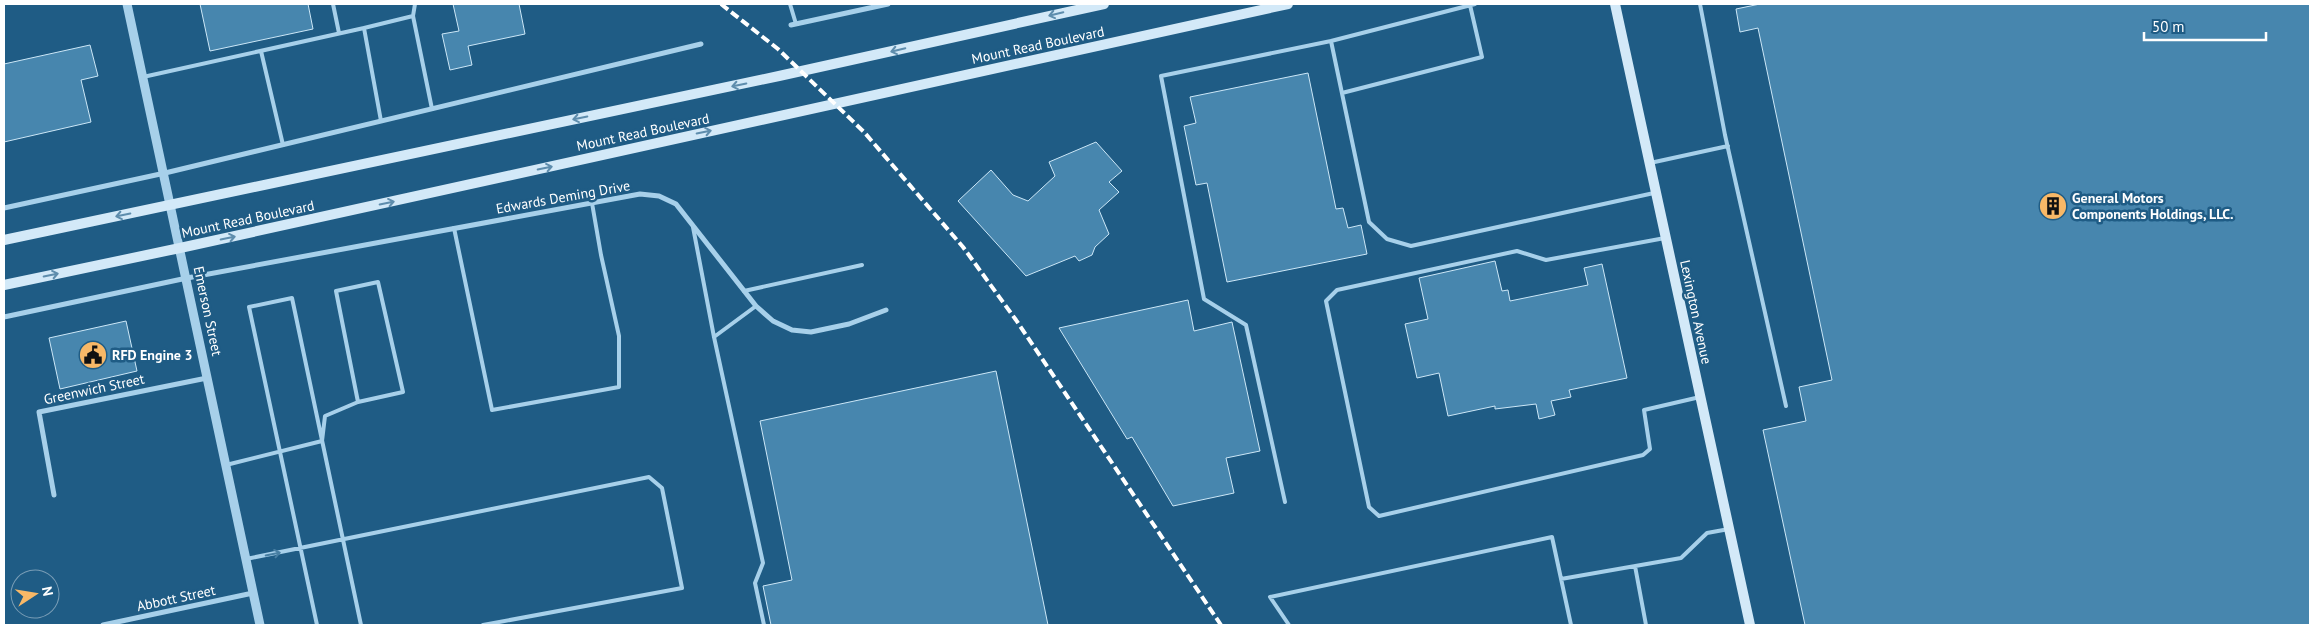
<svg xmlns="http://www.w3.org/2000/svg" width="2314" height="629" font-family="'PT Sans',sans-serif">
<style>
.building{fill:#4786ae;stroke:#cce7f7}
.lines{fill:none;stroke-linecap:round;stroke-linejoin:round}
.service{stroke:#a7d0ea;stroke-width:4}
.minor{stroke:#a7d0ea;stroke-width:5}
.tertiary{stroke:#a7d0ea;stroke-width:9}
.secondary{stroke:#d3e9f8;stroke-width:10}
.rail{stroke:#fff;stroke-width:4;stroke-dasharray:9 4;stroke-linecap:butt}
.oneway{stroke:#5e8dad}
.oneway2{stroke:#487fa3}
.labels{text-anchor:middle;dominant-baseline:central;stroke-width:5;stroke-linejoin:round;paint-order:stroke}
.street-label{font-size:14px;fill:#fff;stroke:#1f5c85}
.poi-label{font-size:14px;font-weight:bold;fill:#fff;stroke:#1f5c85;text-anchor:start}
</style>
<rect width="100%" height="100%" fill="#1f5c85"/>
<path class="building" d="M 200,4 L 308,4 L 313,29 L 210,51 Z
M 453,4 L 519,4 L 525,34 L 468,46 L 472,65 L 450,70 L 442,34 L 459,31 Z
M 1760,4 L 2310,4 L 2310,625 L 1805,625 L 1763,430 L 1806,421 L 1799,387 L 1832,380 L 1758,28 L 1740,32 L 1736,9 Z
M 90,45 L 98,76 L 81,80 L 91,122 L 4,142 L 4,64 Z
M 1308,73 L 1336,209 L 1343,208 L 1348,228 L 1361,225 L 1367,254 L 1227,282 L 1207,183 L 1196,185 L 1184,126 L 1196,123 L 1190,97 Z
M 1096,142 L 1122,171 L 1109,182 L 1119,192 L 1099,210 L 1109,234 L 1095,247 L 1092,255 L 1079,261 L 1075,256 L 1026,276 L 958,201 L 991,170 L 1013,195 L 1028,201 L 1055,176 L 1049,162 Z
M 1495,261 L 1502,291 L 1508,290 L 1510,301 L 1588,285 L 1584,268 L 1602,264 L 1627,378 L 1569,390 L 1571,397 L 1551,401 L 1555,415 L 1539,419 L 1536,404 L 1495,409 L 1495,406 L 1448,416 L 1439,373 L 1417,378 L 1405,324 L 1428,319 L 1419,278 Z
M 1188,300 L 1194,331 L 1232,322 L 1260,451 L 1226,458 L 1234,493 L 1173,506 L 1132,437 L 1127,439 L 1059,328 Z
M 126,321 L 137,371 L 60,389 L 49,338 Z
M 996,371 L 1048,625 L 771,625 L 763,586 L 792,580 L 760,421 Z"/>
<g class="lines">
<path class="service" d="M 333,4 L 339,33
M 790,4 L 796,24
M 1475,4 L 1331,41 L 1369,222 L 1387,239 L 1411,246 L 1654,193
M 1700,4 L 1725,135 L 1786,406
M 413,16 L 415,4
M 364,28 L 413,16 L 432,109
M 261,51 L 283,145
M 143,77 L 364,28 L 381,121
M 1342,93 L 1482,57 L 1470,5
M 1650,163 L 1728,146
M 693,227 L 714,337 L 763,563 L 755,583 L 764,625
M 454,228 L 492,410 L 619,387 L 619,336 L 601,255 L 592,203
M 1665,238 L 1546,260 L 1517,251 L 1337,290 L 1326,301 L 1369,507 L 1379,516 L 1643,455 L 1650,449 L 1644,410 L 1700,397
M 744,291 L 862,265
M 714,337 L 756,306
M 226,465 L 322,441 L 325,416 L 358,402 L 403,392 L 378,282 L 336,291 L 358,402
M 1285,502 L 1246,325 L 1204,299 L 1161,76 L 1331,41
M 246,559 L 649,477 L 662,488 L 682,588 L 483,625
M 1635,566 L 1646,625
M 1561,579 L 1681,558 L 1707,533 L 1729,529
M 317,625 L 249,307 L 292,298 L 361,625
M 1289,625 L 1270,597 L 1552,537 L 1571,625"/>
<path class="minor" d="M 791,25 L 888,4
M 4,208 L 165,173 L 701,44
M 4,317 L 187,278 L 640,194 L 659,196 L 676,204 L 756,306 L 773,321 L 792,330 L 811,332 L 849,324 L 886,310
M 54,495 L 39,412 L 207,378
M 103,625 L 253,593"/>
<path class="tertiary" d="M 127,4 L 260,625"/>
<path class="secondary" d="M 1615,4 L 1750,625
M 4,240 L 779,76 L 1104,4
M 4,285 L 180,248 L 1288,4"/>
<path class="rail" d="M 721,4 L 778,49 L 864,132 L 963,247 L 1016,320 L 1221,625"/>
</g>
<defs><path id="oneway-shaft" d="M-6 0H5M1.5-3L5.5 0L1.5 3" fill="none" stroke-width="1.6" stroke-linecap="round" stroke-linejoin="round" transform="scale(1.25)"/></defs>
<g class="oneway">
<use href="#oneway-shaft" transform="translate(1056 14) rotate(167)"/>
<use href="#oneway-shaft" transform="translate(898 50) rotate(167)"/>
<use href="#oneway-shaft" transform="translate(739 85) rotate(168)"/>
<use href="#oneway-shaft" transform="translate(580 118) rotate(168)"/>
<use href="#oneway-shaft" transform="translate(704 132) rotate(-12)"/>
<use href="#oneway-shaft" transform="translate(545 168) rotate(-12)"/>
<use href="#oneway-shaft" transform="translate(387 203) rotate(-12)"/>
<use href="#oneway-shaft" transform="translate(123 215) rotate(168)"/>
<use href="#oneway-shaft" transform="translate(228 238) rotate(-12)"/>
<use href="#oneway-shaft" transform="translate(51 275) rotate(-12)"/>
</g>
<use class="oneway2" href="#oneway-shaft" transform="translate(273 554) rotate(-11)"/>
<defs>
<symbol id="building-disc" viewBox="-11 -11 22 22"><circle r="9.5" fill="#f8b867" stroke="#1f5c85"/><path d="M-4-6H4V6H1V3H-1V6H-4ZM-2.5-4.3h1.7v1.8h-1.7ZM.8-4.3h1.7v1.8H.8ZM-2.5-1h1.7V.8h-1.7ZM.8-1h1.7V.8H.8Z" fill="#111"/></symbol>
<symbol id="civic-disc" viewBox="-11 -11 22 22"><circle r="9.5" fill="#f8b867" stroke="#1f5c85"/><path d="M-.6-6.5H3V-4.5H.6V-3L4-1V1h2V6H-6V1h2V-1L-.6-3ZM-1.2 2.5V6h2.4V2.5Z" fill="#111"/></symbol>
</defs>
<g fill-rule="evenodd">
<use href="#building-disc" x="2037" y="190" width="32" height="32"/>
<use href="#civic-disc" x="77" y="339" width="32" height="32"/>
</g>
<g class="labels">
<g class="street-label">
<text transform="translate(1038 45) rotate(-12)">Mount Read Boulevard</text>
<text transform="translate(643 132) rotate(-12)">Mount Read Boulevard</text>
<text transform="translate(563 197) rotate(-10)">Edwards Deming Drive</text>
<text transform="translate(248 219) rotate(-12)">Mount Read Boulevard</text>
<text transform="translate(208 311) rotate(78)">Emerson Street</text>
<text transform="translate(1696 312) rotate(78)">Lexington Avenue</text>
<text transform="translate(94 389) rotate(-12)">Greenwich Street</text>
<text transform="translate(176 598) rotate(-12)">Abbott Street</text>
</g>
<g class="poi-label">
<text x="2072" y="198">General Motors<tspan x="2072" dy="16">Components Holdings, LLC.</tspan></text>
<text x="112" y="355">RFD Engine 3</text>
</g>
</g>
<rect width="2314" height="629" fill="none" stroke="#ffffff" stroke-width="10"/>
<g transform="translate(35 594) rotate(78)"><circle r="24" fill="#1f5c85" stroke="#799db6"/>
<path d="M0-4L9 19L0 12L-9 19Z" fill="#f8b867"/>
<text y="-8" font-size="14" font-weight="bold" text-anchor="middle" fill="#ffffff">N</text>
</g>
<path d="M2144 32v8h122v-8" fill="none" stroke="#ffffff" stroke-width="2.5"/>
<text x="2152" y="32" font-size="15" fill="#ffffff" stroke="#1f5c85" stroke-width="4" paint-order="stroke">50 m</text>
</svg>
